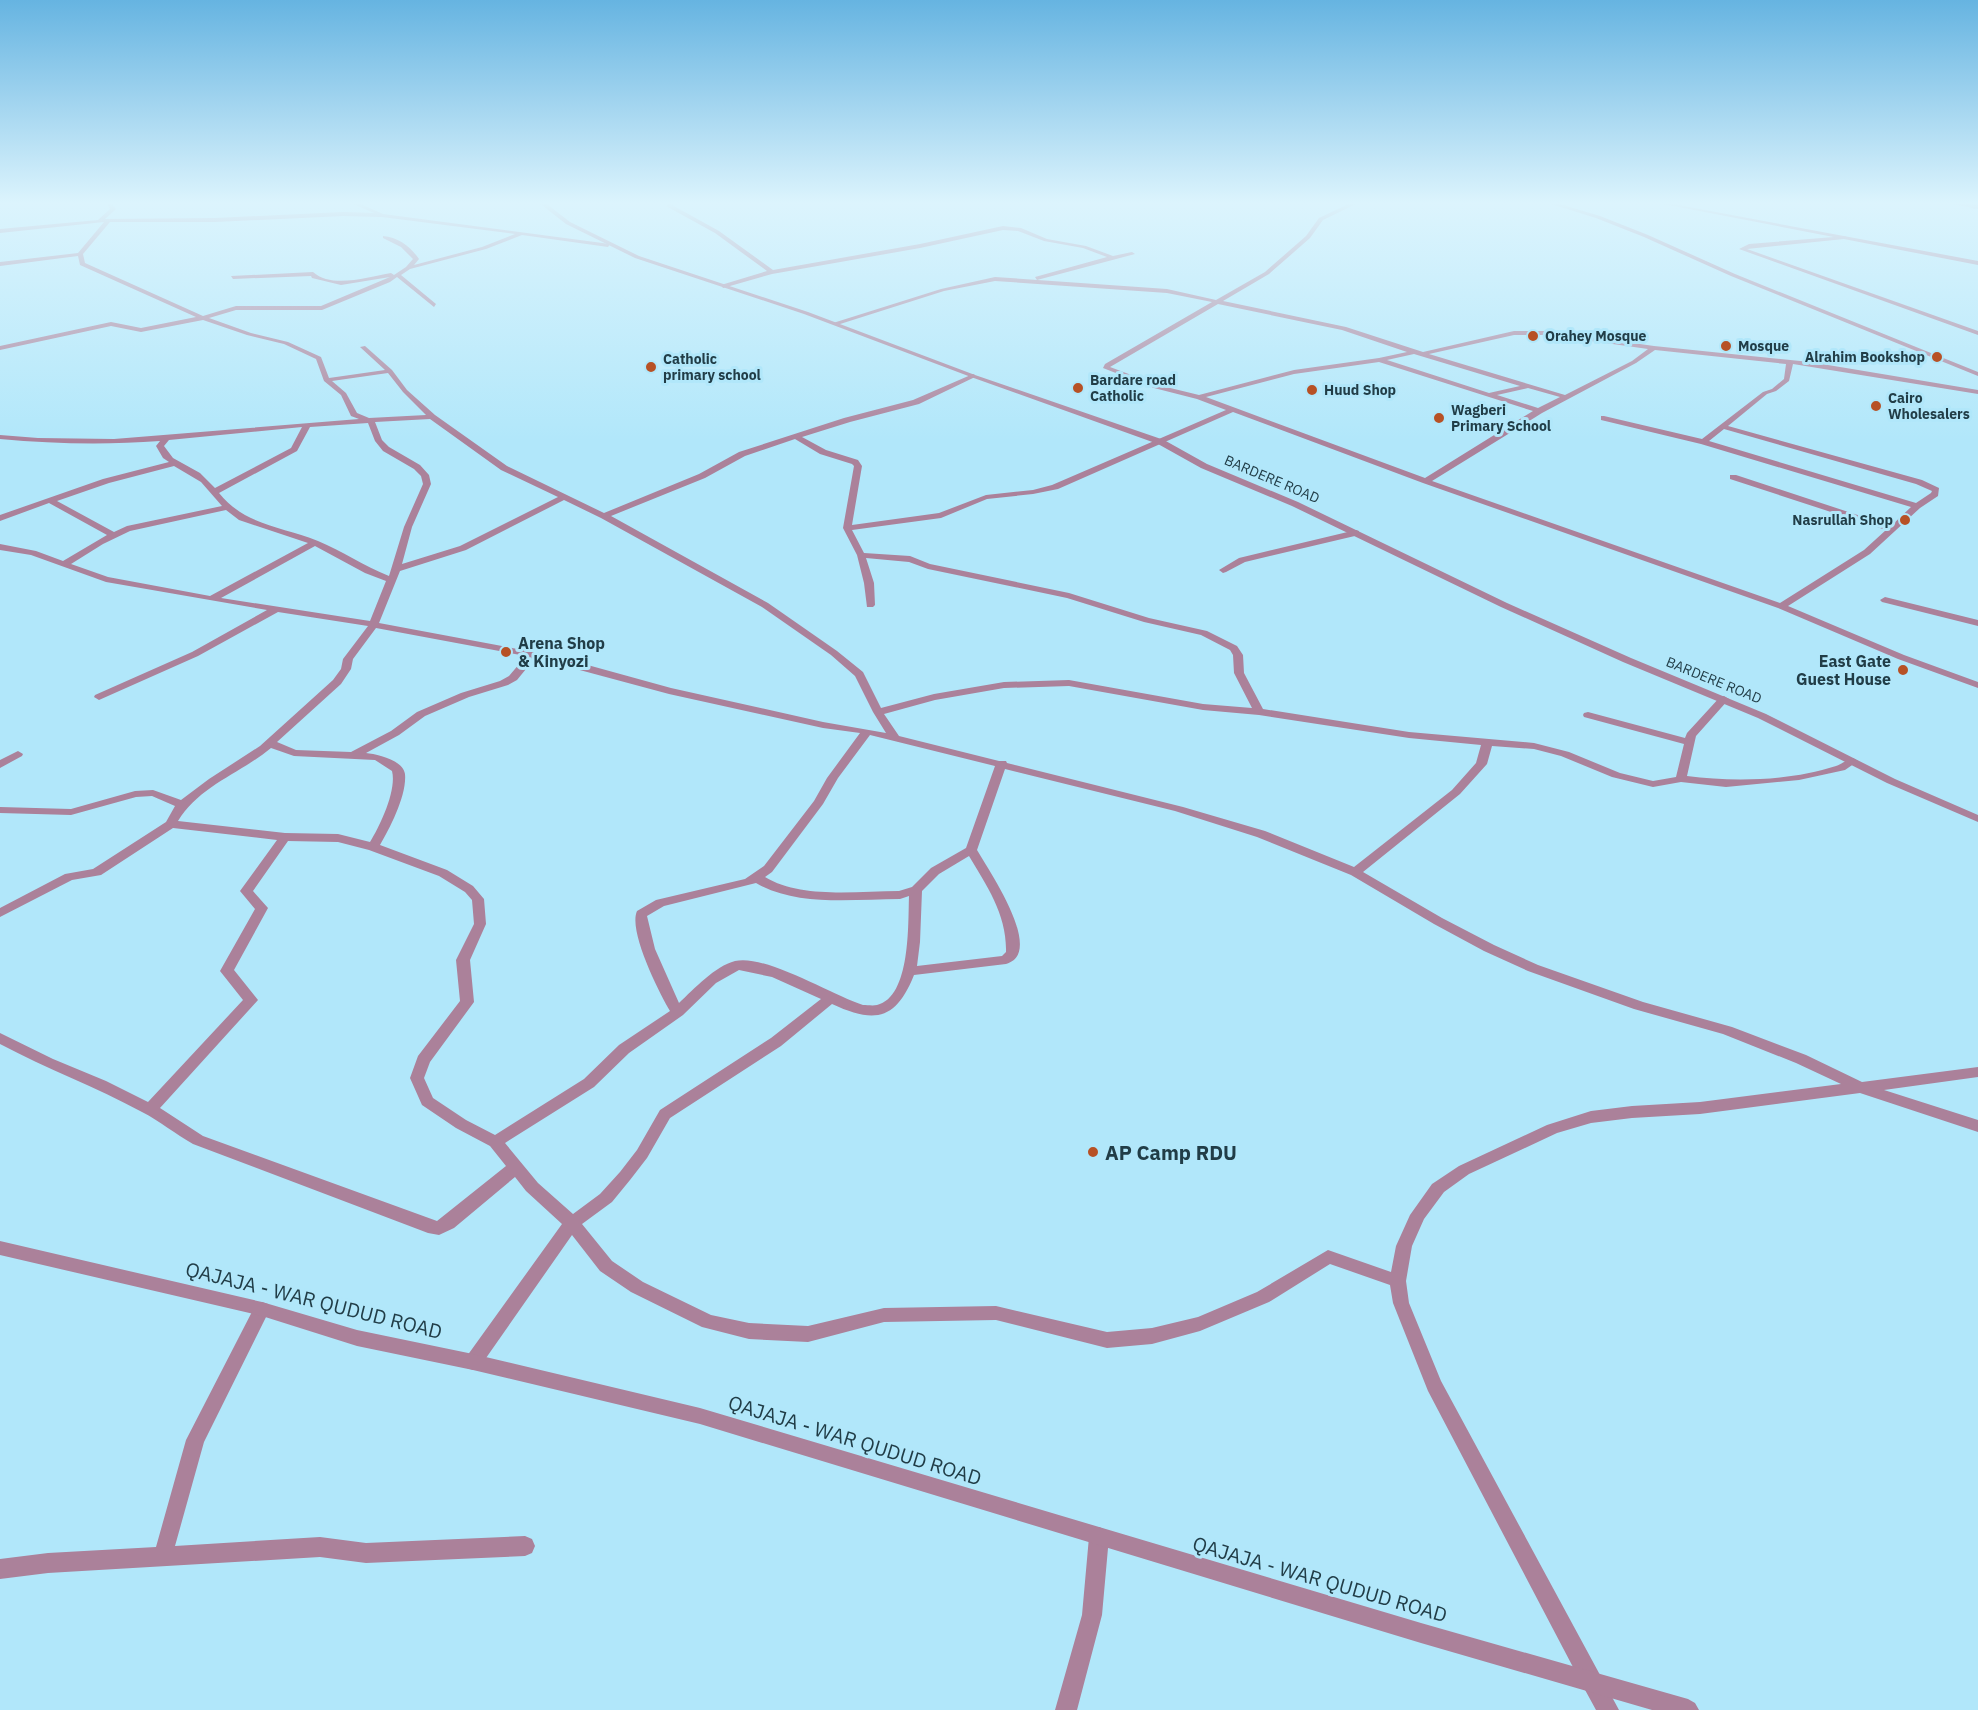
<svg xmlns="http://www.w3.org/2000/svg" width="1978" height="1710" font-family="'IBM Plex Sans',sans-serif">
<style>
.lines{fill:none;stroke-linecap:round;stroke-linejoin:round}
.minor{fill:#ab819a;fill-rule:evenodd}
.tertiary{fill:#ab819a;fill-rule:evenodd}
.poi-dot{fill:#b75125;stroke:#b1e7fa;stroke-width:2}
.labels{text-anchor:middle;dominant-baseline:central;stroke-width:6;stroke-linejoin:round;paint-order:stroke}
.far-poi-label{font-size:14px;font-weight:bold;fill:#213d47;stroke:#b1e7fa;text-anchor:start}
.far-street-label{font-size:14px;fill:#213d47;stroke:#b1e7fa}
.poi-label{font-size:16px;font-weight:bold;fill:#213d47;stroke:#b1e7fa;text-anchor:start}
.near-poi-label{font-size:20px;font-weight:bold;fill:#213d47;stroke:#b1e7fa;text-anchor:start}
.near-street-label{font-size:20px;fill:#213d47;stroke:#b1e7fa}
</style>
<rect width="100%" height="100%" fill="#b1e7fa"/>
<g class="lines">
<path class="minor" d="M 106,202 L 110,202 L 116,209 L 105,219 L 215,218 L 343,212 L 374,213 L 349,202 L 356,202 L 383,214 L 610,244 L 608,247 L 522,235 L 486,249 L 410,269 L 401,275 L 436,304 L 434,307 L 397,277 L 390,282 L 322,310 L 236,310 L 209,318 L 251,333 L 288,342 L 321,357 L 329,378 L 385,370 L 360,347 L 365,346 L 392,370 L 407,390 L 435,415 L 507,466 L 604,513 L 699,474 L 739,452 L 844,418 L 913,400 L 973,374 L 975,375 L 975,377 L 919,404 L 850,422 L 802,437 L 826,450 L 858,460 L 862,466 L 852,525 L 939,513 L 986,495 L 1033,490 L 1052,485 L 1226,410 L 1197,399 L 1154,388 L 1103,368 L 1105,364 L 1212,302 L 1167,293 L 995,281 L 944,291 L 837,325 L 833,325 L 833,323 L 941,289 L 995,277 L 1167,289 L 1216,300 L 1265,272 L 1306,236 L 1319,218 L 1353,202 L 1360,202 L 1323,220 L 1310,238 L 1269,274 L 1223,301 L 1346,327 L 1423,352 L 1514,331 L 1549,331 L 1654,346 L 1810,362 L 1978,390 L 1978,394 L 1793,364 L 1789,381 L 1776,391 L 1767,394 L 1728,426 L 1922,480 L 1939,488 L 1938,496 L 1920,508 L 1870,554 L 1788,606 L 1904,655 L 1978,682 L 1978,688 L 1898,659 L 1778,608 L 1423,483 L 1233,412 L 1058,489 L 1033,494 L 987,499 L 941,518 L 852,530 L 864,553 L 910,556 L 930,564 L 1069,593 L 1149,618 L 1207,631 L 1237,646 L 1243,655 L 1244,673 L 1263,709 L 1409,732 L 1534,743 L 1569,752 L 1620,773 L 1653,781 L 1676,777 L 1684,744 L 1584,717 L 1583,715 L 1584,713 L 1588,712 L 1685,738 L 1687,733 L 1720,697 L 1724,696 L 1729,699 L 1696,736 L 1687,776 C 1734,782 1790,781 1836,766 C 1842,764 1847,759 1853,758 L 1858,761 L 1845,770 L 1799,780 L 1726,787 L 1681,782 L 1653,787 L 1612,777 L 1561,756 L 1534,749 L 1492,746 L 1487,764 L 1460,794 L 1363,872 L 1442,918 L 1494,945 L 1538,965 L 1643,1002 L 1732,1027 L 1806,1055 L 1862,1082 L 1978,1067 L 1978,1077 L 1884,1090 L 1978,1120 L 1978,1132 L 1860,1093 L 1700,1114 L 1632,1118 L 1591,1123 L 1557,1133 L 1469,1174 L 1444,1192 L 1424,1219 L 1412,1246 L 1406,1281 L 1409,1303 L 1441,1381 L 1619,1710 L 1596,1710 L 1584,1688 L 1428,1391 L 1393,1303 L 1390,1285 L 1330,1264 L 1269,1302 L 1200,1331 L 1152,1344 L 1107,1348 L 996,1320 L 884,1322 L 808,1342 L 749,1339 L 702,1327 L 631,1292 L 600,1271 L 572,1235 L 479,1368 L 473,1370 L 467,1368 L 464,1362 L 467,1356 L 562,1224 L 526,1191 L 515,1177 L 454,1228 L 439,1235 L 428,1233 L 193,1144 C 175,1134 160,1121 142,1112 C 96,1087 47,1069 0,1044 L 0,1033 L 53,1059 L 106,1081 L 148,1102 L 243,1000 L 220,971 L 255,909 L 240,891 L 277,840 L 173,828 L 101,875 L 72,880 L 0,917 L 0,908 L 65,874 L 93,869 L 166,822 L 175,806 L 152,796 L 136,797 L 71,815 L 0,813 L 0,807 L 71,809 L 135,791 L 153,790 L 181,800 L 209,779 L 260,746 L 333,680 L 341,669 L 343,659 L 368,626 L 278,612 L 198,656 L 99,700 L 94,697 L 95,695 L 192,652 L 267,610 L 106,582 L 31,555 L 0,550 L 0,544 L 36,551 L 63,561 L 107,535 L 49,503 L 0,521 L 0,515 L 103,479 L 169,462 L 163,458 L 156,446 L 160,441 C 107,445 54,444 0,439 L 0,435 L 38,438 L 114,439 L 359,419 L 351,416 L 341,395 L 324,381 L 316,359 L 284,344 L 247,335 L 203,320 L 141,332 L 111,326 L 0,350 L 0,346 L 111,322 L 141,328 L 196,317 L 80,265 L 78,256 L 0,266 L 0,262 L 78,253 L 104,222 L 0,233 L 0,229 L 98,220 L 110,209 ZM 343,216 L 382,217 L 515,234 L 482,247 L 414,265 L 419,259 C 411,247 398,237 383,236 L 383,238 L 401,247 L 413,259 L 406,267 L 394,275 L 391,273 C 368,277 332,289 313,272 L 231,276 L 233,279 L 311,276 L 312,278 L 341,285 L 390,277 L 321,306 L 236,306 L 203,316 L 85,263 L 83,254 L 110,222 L 215,222 ZM 1218,304 L 1342,330 L 1407,352 L 1379,358 L 1294,370 L 1199,395 L 1158,385 L 1110,367 ZM 1514,335 L 1549,335 L 1648,349 L 1632,361 L 1565,395 L 1429,354 ZM 1655,350 L 1786,364 L 1784,379 L 1772,389 L 1763,392 L 1702,439 L 1604,416 L 1601,416 L 1601,420 L 1701,444 L 1911,507 L 1891,526 L 1736,475 L 1730,475 L 1730,479 L 1886,530 L 1864,550 L 1780,603 L 1432,481 L 1542,413 L 1636,363 ZM 1414,354 L 1520,386 L 1489,393 L 1387,360 ZM 1379,362 L 1533,411 L 1425,478 L 1206,397 L 1294,374 ZM 388,373 L 403,392 L 426,415 L 369,418 L 357,413 L 346,393 L 332,381 ZM 1528,388 L 1560,397 L 1538,408 L 1497,395 ZM 430,419 L 501,470 L 558,497 L 460,546 L 402,564 L 412,527 L 431,484 L 429,475 L 420,465 L 389,447 L 382,440 L 375,422 ZM 368,423 L 375,441 L 383,451 L 414,469 L 421,476 L 423,484 L 404,527 L 389,576 C 364,566 342,551 318,541 C 281,526 246,526 219,493 L 297,451 L 310,427 ZM 302,427 L 291,448 L 215,488 L 200,473 L 173,458 L 164,446 L 169,440 ZM 1724,429 L 1916,484 L 1932,491 L 1931,493 L 1916,503 L 1709,441 ZM 795,439 L 820,454 L 852,464 L 854,466 L 843,528 L 857,555 L 864,583 L 867,607 L 873,607 L 875,605 L 874,583 L 866,558 L 909,562 L 928,569 L 1067,598 L 1144,622 L 1201,635 L 1230,650 L 1233,655 L 1234,673 L 1252,708 L 1203,704 L 1069,680 L 1004,682 L 934,694 L 881,708 L 863,672 L 837,651 L 768,603 L 611,516 L 705,478 L 745,456 ZM 174,466 L 201,482 L 222,506 L 127,526 L 114,532 L 57,501 L 109,483 ZM 564,500 L 601,518 L 762,607 L 831,655 L 855,676 L 873,712 L 886,733 L 823,722 L 671,688 L 555,656 L 379,623 L 400,571 L 466,550 ZM 226,510 L 239,520 L 308,543 L 210,596 L 108,577 L 71,564 L 103,544 L 130,531 ZM 315,546 L 365,573 L 386,581 L 370,621 L 221,598 ZM 376,628 L 526,656 L 509,676 L 500,681 L 461,693 L 417,712 L 391,731 L 351,752 L 296,750 L 277,742 L 341,684 L 351,669 L 353,659 ZM 535,658 L 669,694 L 823,728 L 860,733 L 827,778 L 814,801 L 764,866 L 745,879 L 656,900 L 637,911 C 628,931 659,992 670,1011 L 619,1045 L 584,1079 L 495,1135 L 466,1120 L 433,1098 L 424,1078 L 430,1062 L 474,1002 L 470,960 L 486,924 L 484,899 L 473,886 L 447,870 L 380,845 C 390,828 407,795 405,774 C 403,760 377,754 366,753 L 399,735 L 425,716 L 469,697 L 508,685 L 517,680 ZM 1069,686 L 1203,710 L 1259,715 L 1409,738 L 1481,745 L 1476,763 L 1452,790 L 1354,867 L 1265,831 L 1183,807 L 1007,763 L 1006,761 L 999,761 L 899,736 L 884,714 L 935,700 L 1004,688 ZM 870,735 L 995,766 L 966,848 L 931,868 L 912,887 L 899,891 C 857,891 801,899 765,877 L 772,872 L 823,804 L 838,778 ZM 271,748 L 294,756 L 375,760 L 392,771 C 397,790 380,826 370,842 L 338,834 L 285,833 L 178,821 C 199,786 241,773 271,748 ZM 1005,769 L 1175,811 L 1257,837 L 1351,875 L 1434,924 L 1484,951 L 1528,971 L 1634,1009 L 1723,1034 L 1796,1063 L 1841,1084 L 1700,1102 L 1632,1106 L 1591,1111 L 1547,1125 L 1459,1166 L 1432,1184 L 1410,1215 L 1396,1246 L 1391,1272 L 1328,1250 L 1257,1292 L 1198,1317 L 1152,1328 L 1107,1332 L 996,1306 L 884,1308 L 808,1326 L 749,1323 L 711,1315 L 643,1282 L 612,1261 L 582,1224 L 612,1202 L 630,1180 L 647,1158 L 670,1118 L 781,1046 L 832,1004 C 875,1024 896,1020 914,975 L 1006,964 C 1046,953 988,869 977,850 ZM 288,841 L 338,842 L 369,850 L 439,876 L 465,892 L 472,900 L 474,924 L 456,960 L 460,1001 L 418,1056 L 410,1078 L 422,1105 L 456,1128 L 490,1146 L 506,1166 L 437,1221 L 203,1136 L 160,1108 L 258,1000 L 234,970 L 268,908 L 253,891 ZM 969,856 C 987,886 1007,915 1006,952 L 1002,956 L 917,966 L 920,942 L 922,891 L 939,874 ZM 756,883 C 797,907 854,899 900,899 L 909,896 C 908,923 911,997 877,1005 C 873,1006 867,1005 863,1005 C 831,995 766,954 735,961 C 715,966 694,989 679,1003 L 655,949 L 647,916 L 664,906 ZM 739,970 L 772,977 L 821,999 L 771,1038 L 660,1110 L 637,1150 L 620,1172 L 600,1194 L 573,1214 L 538,1183 L 505,1143 L 594,1087 L 629,1053 L 683,1015 L 716,983 Z
M 670,202 L 675,202 L 672,205 L 719,231 L 773,270 L 920,244 L 1003,226 L 1021,228 L 1047,239 L 1086,246 L 1113,256 L 1132,252 L 1135,254 L 1037,280 L 1035,277 L 1107,257 L 1083,248 L 1044,241 L 1018,231 L 1003,230 L 920,248 L 772,274 L 723,288 L 721,285 L 767,271 L 715,233 L 666,206 Z
M 1103,202 L 1112,202 L 1109,204 Z
M 1950,202 L 1978,205 L 1978,209 L 1953,204 Z
M 1846,236 L 1844,239 L 1747,249 L 1978,331 L 1978,335 L 1739,249 L 1749,244 Z
M 1356,530 L 1359,531 L 1359,535 L 1245,562 L 1226,572 L 1223,573 L 1219,570 L 1239,558 Z
M 1885,597 L 1978,620 L 1978,626 L 1882,602 L 1880,600 Z
M 18,751 L 23,754 L 22,756 L 0,768 L 0,760 Z
M 262,1302 L 268,1304 L 270,1309 L 204,1442 L 175,1546 L 320,1537 L 366,1543 L 525,1536 L 532,1539 L 535,1546 L 532,1553 L 525,1556 L 366,1563 L 320,1557 L 48,1573 L 0,1579 L 0,1559 L 48,1553 L 156,1547 L 186,1440 L 256,1304 Z
M 1099,1527 L 1106,1530 L 1109,1537 L 1102,1615 L 1077,1710 L 1055,1710 L 1082,1615 L 1089,1537 L 1092,1530 Z"/>
<path class="tertiary" d="M 538,202 L 544,202 L 570,222 L 639,256 L 808,312 L 975,375 L 1164,440 L 1207,464 L 1298,502 L 1507,603 L 1631,658 L 1766,714 L 1895,779 L 1978,815 L 1978,822 L 1887,783 L 1758,718 L 1623,662 L 1501,607 L 1292,506 L 1201,468 L 1158,444 L 971,377 L 804,314 L 635,258 L 566,224 Z
M 1545,202 L 1553,202 L 1600,216 L 1648,235 L 1735,274 L 1978,372 L 1978,376 L 1731,276 L 1644,237 L 1596,218 Z
M 1653,202 L 1662,202 L 1978,261 L 1978,265 Z
M 1978,203 L 1978,207 L 1974,209 L 1971,207 Z
M 0,1241 L 262,1302 L 357,1330 L 473,1354 L 700,1408 L 1421,1623 L 1688,1699 L 1695,1703 L 1699,1710 L 1652,1710 L 1421,1643 L 700,1424 L 473,1370 L 357,1346 L 262,1316 L 0,1255 Z"/>
</g>
<linearGradient id="sky" x2="0" y2="1"><stop stop-color="#66b4e1"/><stop offset="0.46" stop-color="#dcf4fd"/><stop offset="1" stop-color="#dcf4fd" stop-opacity="0"/></linearGradient>
<rect width="1978" height="441" fill="url(#sky)"/>
<g class="poi-dot">
<circle cx="1533" cy="336" r="6"/>
<circle cx="1726" cy="346" r="6"/>
<circle cx="1937" cy="357" r="6"/>
<circle cx="651" cy="367" r="6"/>
<circle cx="1078" cy="388" r="6"/>
<circle cx="1312" cy="390" r="6"/>
<circle cx="1876" cy="406" r="6"/>
<circle cx="1439" cy="418" r="6"/>
<circle cx="1905" cy="520" r="6"/>
<circle cx="506" cy="652" r="6"/>
<circle cx="1903" cy="670" r="6"/>
<circle cx="1093" cy="1152" r="6"/>
</g>
<g class="labels">
<g class="far-poi-label">
<text x="1545" y="336">Orahey Mosque</text>
<text x="1738" y="346">Mosque</text>
<text x="1925" y="357" text-anchor="end">Alrahim Bookshop</text>
<text x="663" y="359">Catholic<tspan x="663" dy="16">primary school</tspan></text>
<text x="1090" y="380">Bardare road<tspan x="1090" dy="16">Catholic</tspan></text>
<text x="1324" y="390">Huud Shop</text>
<text x="1888" y="398">Cairo<tspan x="1888" dy="16">Wholesalers</tspan></text>
<text x="1451" y="410">Wagberi<tspan x="1451" dy="16">Primary School</tspan></text>
<text x="1893" y="520" text-anchor="end">Nasrullah Shop</text>
</g>
<g class="far-street-label">
<text transform="translate(1272 479) rotate(23)">BARDERE ROAD</text>
<text transform="translate(1714 680) rotate(22)">BARDERE ROAD</text>
</g>
<g class="poi-label">
<text x="518" y="643">Arena Shop<tspan x="518" dy="18">&amp; Kinyozi</tspan></text>
<text x="1891" y="661" text-anchor="end">East Gate<tspan x="1891" dy="18">Guest House</tspan></text>
</g>
<g class="near-poi-label">
<text x="1105" y="1152">AP Camp RDU</text>
</g>
<g class="near-street-label">
<text transform="translate(314 1300) rotate(14)">QAJAJA - WAR QUDUD ROAD</text>
<text transform="translate(855 1440) rotate(17)">QAJAJA - WAR QUDUD ROAD</text>
<text transform="translate(1320 1579) rotate(16)">QAJAJA - WAR QUDUD ROAD</text>
</g>
</g>
</svg>
